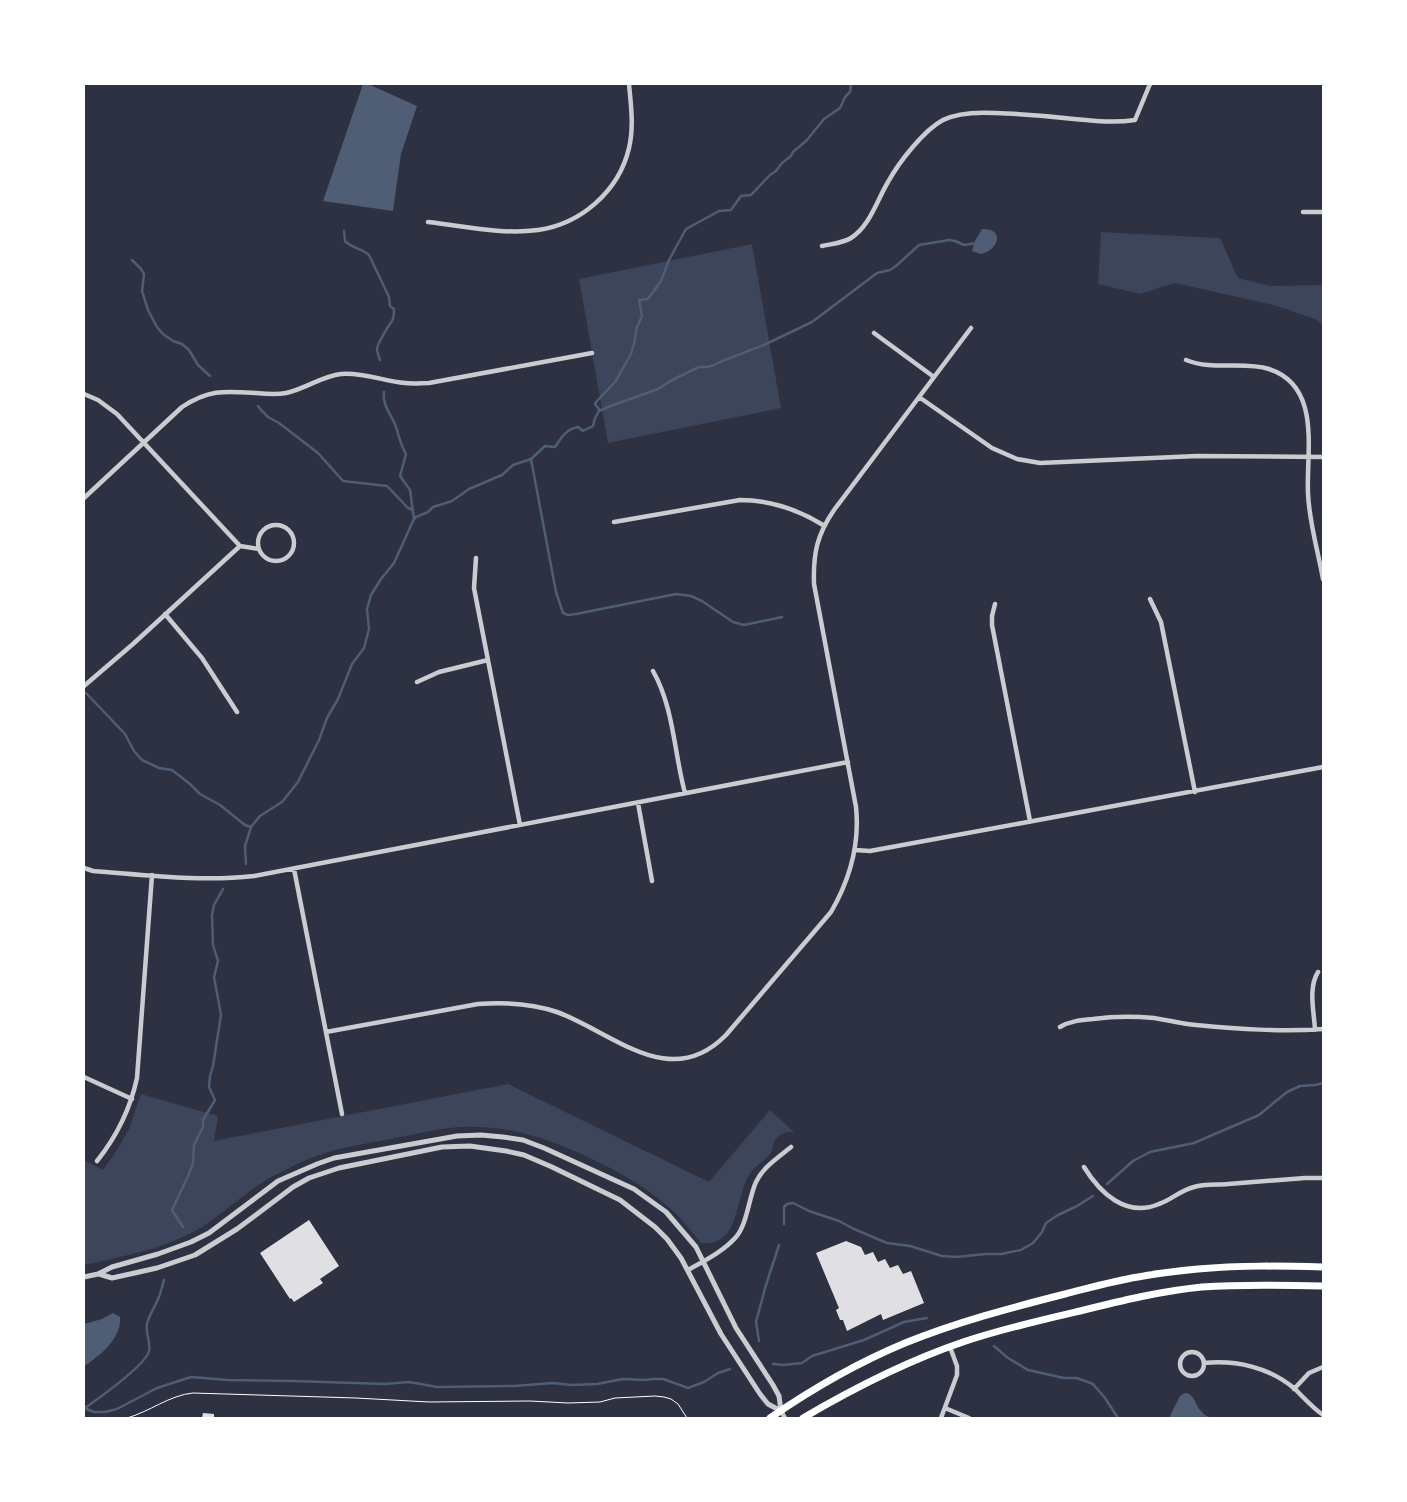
<svg xmlns="http://www.w3.org/2000/svg" width="1407" height="1502" font-family="'DM Sans',sans-serif">
<style>
.green{fill:#3c4559}
.water{fill:#4f5d75}
.lines{fill:none;stroke-linecap:round;stroke-linejoin:round}
.stream{stroke:#4f5d75;stroke-width:2.5}
.building{fill:#e0e0e3}
.path{stroke:#fff;stroke-width:1}
.minor{stroke:#caccd0;stroke-width:4.5}
.tertiary{stroke:#caccd0;stroke-width:5}
.primary{stroke:#fff;stroke-width:7}
</style>
<rect width="100%" height="100%" fill="#2d3142"/>
<path class="green" d="M 1101,232 L 1220,238 L 1238,278 L 1270,286 L 1323,285 L 1323,325 L 1315,319 L 1277,306 L 1175,283 L 1140,294 L 1098,284 Z
M 752,244 L 781,408 L 608,443 L 579,279 Z
M 508,1084 L 709,1182 L 770,1110 L 794,1132 C 785,1132 779,1133 774,1142 C 773,1145 773,1149 771,1153 C 765,1161 755,1166 749,1175 C 737,1194 739,1238 712,1243 C 709,1244 704,1243 701,1243 C 693,1233 685,1223 676,1214 C 653,1192 627,1176 598,1162 C 553,1140 512,1125 461,1127 C 437,1128 413,1135 390,1139 C 366,1144 340,1147 317,1156 C 304,1160 291,1167 279,1173 C 252,1186 230,1208 205,1225 C 169,1248 125,1256 84,1265 L 84,1160 L 103,1170 L 117,1150 L 129,1129 L 141,1094 L 218,1116 L 214,1141 Z"/>
<path class="water" d="M 363,84 L 368,84 L 417,106 L 401,154 L 393,211 L 323,201 Z
M 982,229 C 1005,228 999,250 981,254 L 972,251 L 975,241 Z
M 113,1313 L 120,1317 C 122,1338 100,1356 84,1366 L 84,1324 L 102,1319 Z
M 1185,1393 C 1195,1394 1195,1405 1201,1411 C 1204,1415 1208,1417 1212,1418 L 1169,1418 L 1180,1396 Z"/>
<g class="lines">
<path class="stream" d="M 344,231 L 345,241 C 353,249 361,248 369,255 L 389,297 L 390,306 L 394,309 C 394,313 394,318 392,321 C 389,325 377,344 377,349 C 377,352 379,357 380,360
M 132,260 L 141,269 L 144,274 L 142,291 L 148,310 L 157,327 L 163,334 L 173,341 L 182,344 L 189,350 L 198,365 L 210,376
M 384,392 C 382,406 392,415 396,427 C 399,436 401,446 406,454 L 400,476 L 410,490 L 414,519
M 258,406 L 261,410 L 268,417 L 279,423 L 318,453 L 343,481 L 387,486 L 408,508 L 413,510
M 599,411 L 599,409 L 595,404 L 596,402 L 615,382 L 631,354 L 634,344 L 637,327 L 642,316 L 639,300 L 648,299 L 661,281 L 669,260 L 686,229 L 719,211 L 731,210 L 741,196 L 751,195 L 770,175 L 776,171 L 782,163 L 791,156 L 793,152 L 807,140 L 824,119 L 840,108 L 845,97 L 850,92 L 851,84
M 531,459 L 549,555 L 556,592 L 563,613 L 568,615 L 576,614 L 676,594 L 691,596 L 702,601 L 733,622 L 744,625 L 782,617
M 86,693 L 125,734 L 134,751 L 142,760 L 159,768 L 172,770 L 190,784 L 200,794 L 220,805 L 245,825 L 251,827
M 246,864 L 245,846 L 251,827 L 260,816 L 282,802 L 298,782 L 319,740 L 327,718 L 338,699 L 352,664 L 364,648 L 369,629 L 367,609 L 371,595 L 381,579 L 394,563 L 413,521 L 416,517 L 428,512 L 433,507 L 452,501 L 469,489 L 502,475 L 513,465 L 531,459 L 545,446 L 555,447 C 561,438 566,429 578,427 L 583,431 L 593,426 L 595,418 L 599,411 L 608,407 L 658,389 L 672,380 L 699,367 L 707,367 L 714,365 L 720,362 L 766,344 L 812,322 L 877,273 L 890,270 L 896,266 L 919,245 L 949,240 L 955,241 L 964,245 L 977,243
M 1107,1184 L 1133,1161 L 1150,1152 L 1194,1143 L 1259,1115 L 1287,1092 L 1300,1086 L 1315,1085 L 1323,1083
M 784,1224 L 784,1207 L 787,1204 L 793,1203 L 809,1211 L 839,1221 L 854,1229 L 887,1243 L 910,1246 L 942,1256 L 956,1257 L 986,1254 L 1001,1254 L 1021,1250 L 1033,1243 L 1042,1232 L 1046,1223 L 1058,1215 L 1077,1206 L 1093,1196
M 183,1227 L 172,1210 L 189,1174 L 193,1163 L 194,1145 L 203,1127 L 203,1120 L 215,1100 L 209,1087 L 210,1076 L 213,1066 L 221,1015 L 214,977 L 218,961 L 213,945 L 212,915 L 214,905 L 223,889
M 759,1341 L 756,1322 L 766,1285 L 779,1245
M 994,1346 L 1008,1358 L 1028,1370 L 1064,1378 L 1077,1378 L 1093,1384 L 1105,1398 L 1118,1418
M 773,1364 L 783,1365 L 802,1363 L 812,1356 L 864,1340 L 904,1322 L 927,1318
M 84,1408 L 94,1412 L 105,1412 L 117,1409 L 157,1388 L 191,1377 L 228,1380 L 294,1381 L 385,1384 L 409,1382 L 437,1387 L 514,1386 L 553,1383 L 572,1385 L 597,1384 L 623,1379 L 644,1380 L 653,1379 L 663,1379 L 688,1388 L 704,1382 L 718,1373 L 730,1369
M 85,1408 C 99,1398 145,1366 149,1351 C 151,1342 145,1332 147,1324 C 149,1315 155,1307 158,1299 C 161,1293 162,1286 164,1280"/>
</g>
<path class="building" d="M 309,1220 L 339,1266 L 320,1279 L 323,1283 L 294,1302 L 291,1298 L 290,1299 L 260,1253 Z
M 846,1241 L 861,1247 L 865,1255 L 873,1252 L 878,1262 L 885,1259 L 890,1268 L 898,1265 L 903,1274 L 911,1271 L 924,1303 L 883,1320 L 881,1314 L 847,1331 L 843,1320 L 840,1320 L 836,1310 L 839,1308 L 816,1253 Z
M 203,1413 L 214,1414 L 214,1418 L 202,1418 Z"/>
<g class="lines">
<path class="path" d="M 127,1418 C 149,1412 170,1395 193,1393 L 356,1398 L 429,1402 L 530,1401 L 568,1403 L 600,1402 L 615,1398 L 655,1396 L 664,1397 L 671,1399 L 678,1404 L 687,1418"/>
<path class="minor" d="M 1303,212 L 1323,212
M 428,222 C 464,226 502,235 538,230 C 581,224 619,191 629,148 C 634,127 631,105 629,84
M 822,246 C 831,244 843,243 851,238 C 870,226 877,200 888,182 C 899,162 924,130 943,120 C 959,112 978,112 995,113 C 1022,114 1048,116 1074,119 C 1095,121 1114,123 1135,120 L 1150,84
M 874,333 L 934,377
M 1186,360 C 1213,371 1243,361 1269,369 C 1322,386 1306,452 1308,493 C 1309,522 1318,551 1323,579
M 84,394 L 98,400 L 117,414 L 240,546
M 919,397 L 992,448 L 1017,459 L 1040,463 L 1197,456 L 1323,457
M 84,498 L 182,407 C 209,389 225,391 256,393 C 266,394 276,395 286,393 C 305,389 322,376 341,374 C 362,372 384,381 405,383 C 413,384 421,383 429,383 L 592,353
M 614,522 L 740,500 C 771,500 797,509 823,525
M258 543a18 18 0 1 1 36 0a18 18 0 1 1-36 0Z
M 240,546 L 259,549
M 476,558 L 474,588 L 520,825
M 1150,599 L 1161,622 L 1195,792
M 995,604 L 992,616 L 992,625 L 1030,821
M 165,614 L 202,658 L 237,712
M 653,671 C 674,708 674,753 685,793
M 417,682 L 439,672 L 488,660
M 84,686 L 133,644 L 240,546
M 638,803 L 652,881
M 855,850 L 870,851 C 1021,823 1172,796 1323,767
M 84,868 L 93,871 C 147,875 200,882 254,876 L 848,762
M 294,869 L 342,1114
M 1060,1027 C 1070,1021 1081,1020 1093,1019 C 1114,1016 1134,1016 1154,1018 C 1168,1020 1182,1024 1196,1025 C 1239,1029 1280,1032 1323,1029
M 1315,1030 C 1314,1011 1308,988 1318,972
M 326,1032 L 478,1004 C 505,1002 531,1003 557,1012 C 614,1033 670,1092 726,1035 L 831,912 C 850,879 860,845 856,807 L 814,584 C 813,553 817,535 834,510 L 971,328
M 84,1077 L 132,1099
M 97,1161 C 117,1136 130,1110 137,1078 L 152,875
M 1084,1167 C 1100,1193 1126,1218 1159,1204 C 1171,1200 1181,1190 1194,1187 C 1204,1184 1217,1185 1228,1184 C 1254,1182 1280,1180 1305,1178 L 1323,1178
M 688,1270 C 704,1261 724,1251 736,1237 C 747,1225 749,1197 756,1182 C 763,1167 779,1157 791,1147
M1180 1364a12 12 0 1 1 24 0a12 12 0 1 1-24 0Z
M 1204,1363 C 1236,1360 1269,1367 1295,1389 C 1304,1398 1313,1408 1323,1415
M 1294,1389 L 1309,1373 L 1323,1367
M 945,1408 L 969,1418
M 781,1411 L 785,1418
M 941,1418 L 957,1375 L 957,1366 L 950,1347"/>
<path class="tertiary" d="M 99,1274 L 112,1278 L 157,1268 L 195,1255 L 237,1229 L 293,1187 L 309,1178 L 339,1168 L 442,1147 L 470,1146 L 506,1151 L 524,1155 L 552,1167 L 620,1200 L 655,1227 L 667,1239 L 681,1258 L 721,1334 L 760,1394 L 768,1404 L 781,1411
M 84,1277 L 98,1274 L 112,1267 L 158,1254 L 191,1242 L 209,1233 L 278,1181 L 317,1164 L 334,1158 L 457,1136 L 481,1135 L 503,1137 L 523,1140 L 544,1148 L 634,1189 L 666,1212 L 696,1247 L 736,1328 L 773,1385 L 779,1396 L 781,1411"/>
<path class="primary" d="M 770,1418 C 812,1389 857,1363 905,1343 C 957,1322 1010,1308 1065,1294 C 1089,1288 1113,1281 1138,1277 C 1158,1273 1178,1271 1198,1269 C 1240,1265 1282,1266 1323,1267
M 803,1418 C 854,1388 907,1361 963,1342 C 1001,1329 1041,1320 1080,1311 C 1120,1301 1161,1291 1202,1287 C 1243,1284 1283,1285 1323,1286"/>
</g>
<rect width="1407" height="1502" fill="none" stroke="#ffffff" stroke-width="170"/>
</svg>
